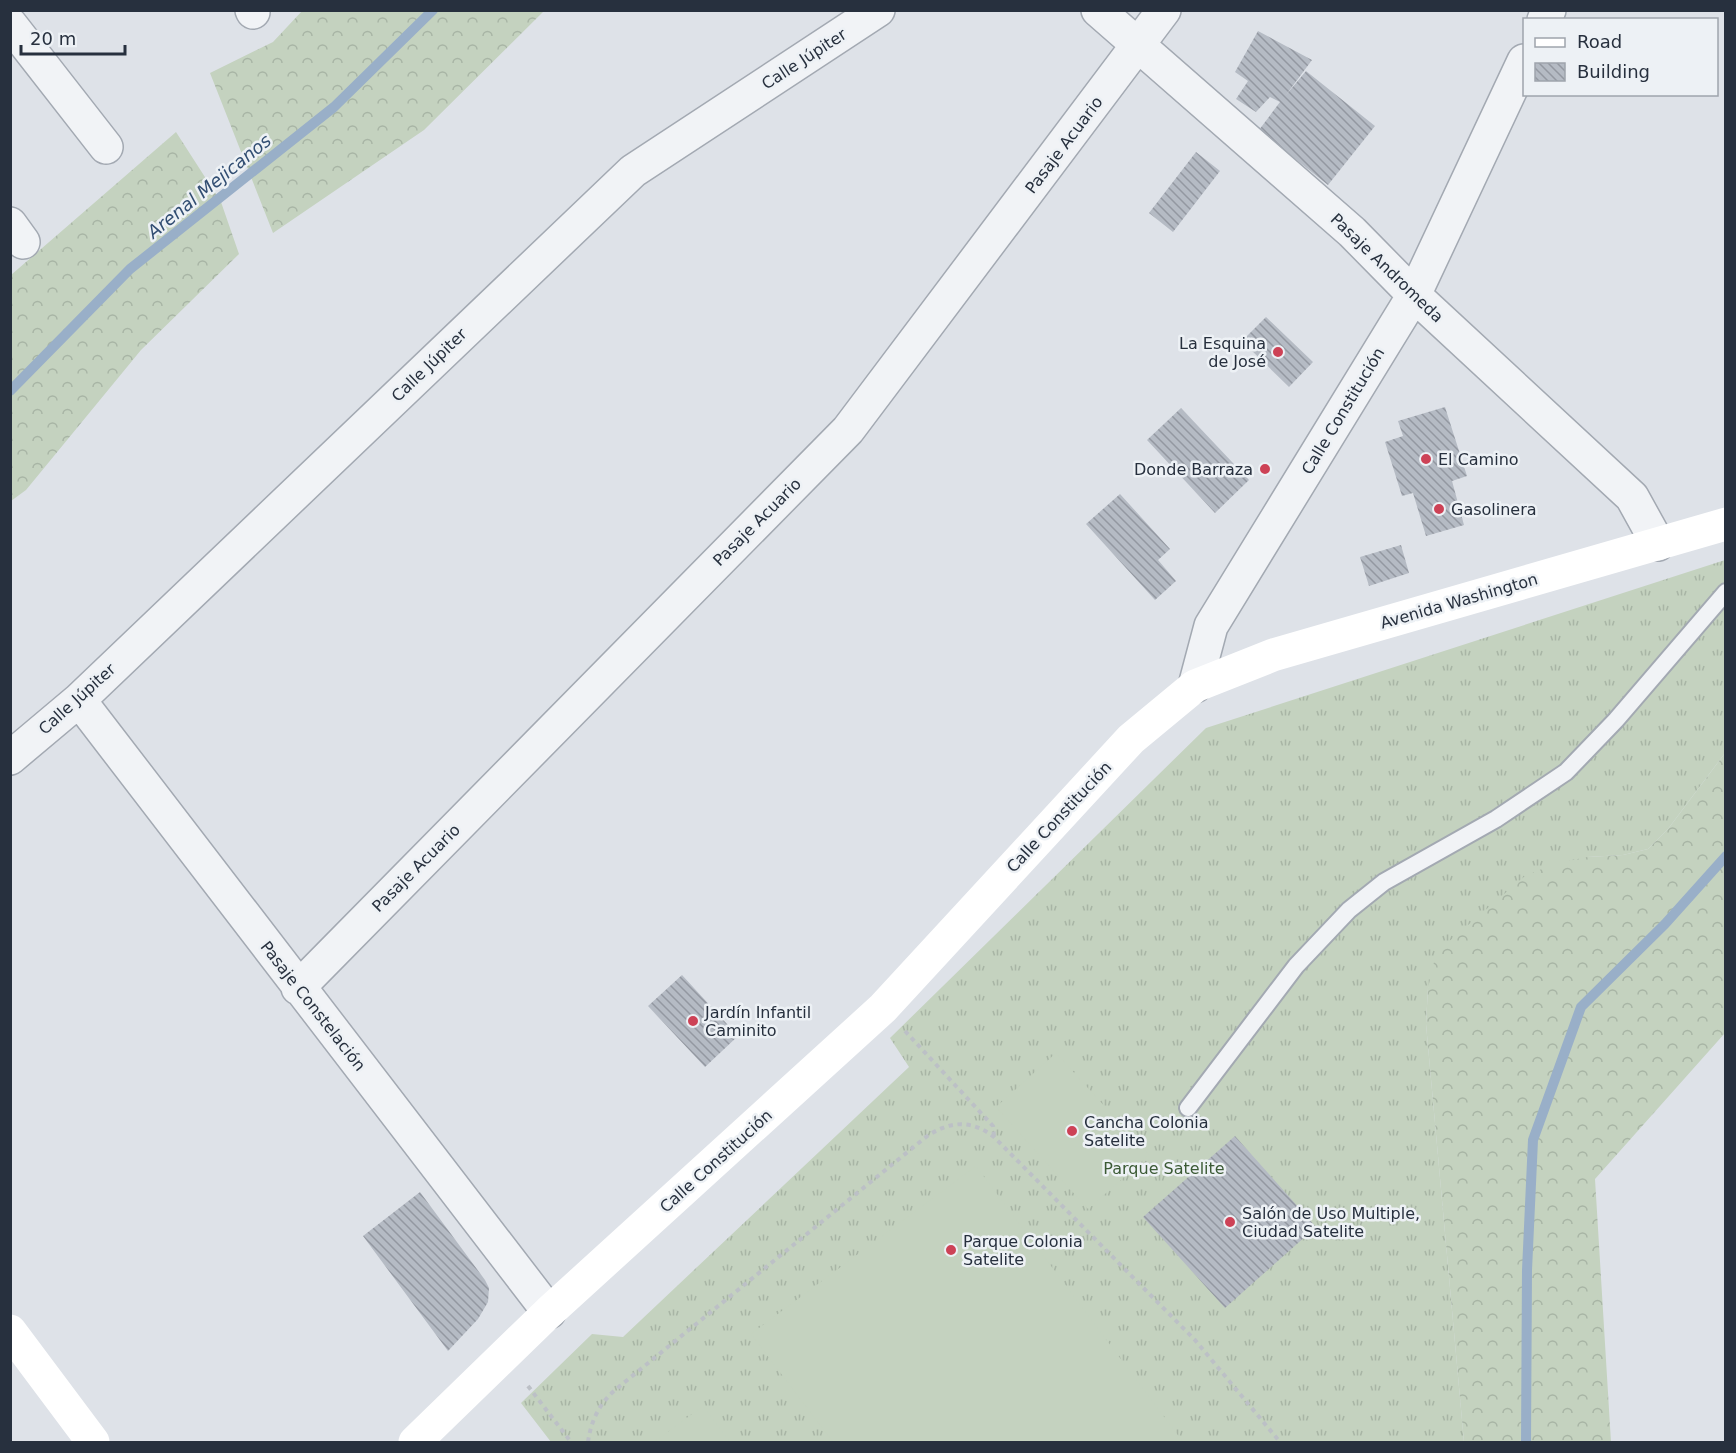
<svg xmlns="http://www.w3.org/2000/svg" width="1736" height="1453" font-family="'DejaVu Sans',sans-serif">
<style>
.grass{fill:url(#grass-tufts)}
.forest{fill:url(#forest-crowns)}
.garden{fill:#c4d2bf}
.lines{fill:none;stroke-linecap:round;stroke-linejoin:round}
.stream{stroke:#99afc8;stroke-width:10}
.building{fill:url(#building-back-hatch)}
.lane-casing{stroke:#a3a9b2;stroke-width:20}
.street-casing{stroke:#a3a9b2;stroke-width:36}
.path{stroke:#bcc0c6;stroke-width:4;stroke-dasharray:4.5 4.5;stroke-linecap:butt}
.lane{stroke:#f1f3f6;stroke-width:16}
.street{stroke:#f1f3f6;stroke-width:33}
.secondary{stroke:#fff;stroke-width:33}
.poi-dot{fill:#cd4256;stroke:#edf1f5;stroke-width:2}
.labels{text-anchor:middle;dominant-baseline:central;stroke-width:5;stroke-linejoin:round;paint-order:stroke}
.street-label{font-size:16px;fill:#27303e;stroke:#edf1f5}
.poi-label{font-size:16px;fill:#27303e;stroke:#edf1f5;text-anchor:start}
.park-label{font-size:16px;fill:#3b5a35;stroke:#edf1f5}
.water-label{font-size:18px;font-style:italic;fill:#324e72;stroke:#edf1f5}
</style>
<defs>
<pattern id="grass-tufts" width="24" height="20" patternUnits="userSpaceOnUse" patternTransform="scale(1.5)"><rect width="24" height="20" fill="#c4d2bf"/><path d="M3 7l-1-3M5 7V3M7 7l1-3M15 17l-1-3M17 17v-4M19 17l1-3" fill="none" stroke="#a8b5a5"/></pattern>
<pattern id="forest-crowns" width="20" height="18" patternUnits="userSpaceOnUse" patternTransform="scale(1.5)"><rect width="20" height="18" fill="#c4d2bf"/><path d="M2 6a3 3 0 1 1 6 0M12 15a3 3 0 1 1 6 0" fill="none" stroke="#a8b5a5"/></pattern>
<pattern id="building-back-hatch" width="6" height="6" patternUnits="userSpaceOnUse" patternTransform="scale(1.5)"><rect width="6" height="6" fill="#b5bbc4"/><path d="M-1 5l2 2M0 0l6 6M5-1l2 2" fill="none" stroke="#9398a1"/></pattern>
</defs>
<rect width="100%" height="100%" fill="#dee2e8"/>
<path class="grass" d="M 1725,560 L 1725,753 L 1668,829 L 1648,849 L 1623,855 L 1587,857 L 1428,988 L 1426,1024 L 1464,1442 L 551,1442 L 521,1403 L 592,1334 L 623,1337 L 909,1067 L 890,1038 L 1206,728 Z"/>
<path class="forest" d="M 302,11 L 302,10 L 544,11 L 424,130 L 273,233 L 210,73 L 273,42 Z
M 176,132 L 221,202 L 239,254 L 141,350 L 26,490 L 11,501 L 11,275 Z
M 1725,753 L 1725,1033 L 1595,1179 L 1611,1442 L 1464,1442 L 1426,1024 L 1428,988 L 1434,962 L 1446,944 L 1525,876 L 1554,864 L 1587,857 L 1623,855 L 1648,849 L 1668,829 Z"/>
<path class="garden" d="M 1056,1053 L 1149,1155 L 1088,1209 L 996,1107 Z
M 976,1166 L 1183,1442 L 833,1442 L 751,1334 Z
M 703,1406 L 730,1442 L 654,1442 Z"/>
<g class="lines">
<path class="stream" d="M 10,391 L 130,269 L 334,107 L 433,10
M 1526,1442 L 1527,1270 L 1533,1140 L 1581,1007 L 1665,924 L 1726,856"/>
</g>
<path class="building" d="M 1258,31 L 1312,60 L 1286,95 L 1306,71 L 1375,126 L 1328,185 L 1259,130 L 1280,102 L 1270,97 L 1256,112 L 1236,99 L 1248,81 L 1235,72 Z
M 1196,152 L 1220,171 L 1173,232 L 1149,213 Z
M 1266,317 L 1313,362 L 1289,387 L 1242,341 Z
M 1445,407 L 1467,476 L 1452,481 L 1464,525 L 1426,536 L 1413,493 L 1402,496 L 1385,442 L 1403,436 L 1398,421 Z
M 1181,408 L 1249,480 L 1215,513 L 1147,440 Z
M 1120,494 L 1170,549 L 1158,560 L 1176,581 L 1155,600 L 1086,524 Z
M 1401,545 L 1409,573 L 1369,586 L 1360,557 Z
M 682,975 L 738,1036 L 705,1067 L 648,1006 Z
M 1235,1136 L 1316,1227 L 1225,1308 L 1143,1217 Z
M 420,1192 L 485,1280 L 489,1288 L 488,1302 L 478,1319 L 448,1351 L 363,1236 Z"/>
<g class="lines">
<defs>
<path id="lane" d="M 1188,1108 L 1296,966 L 1349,910 L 1384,882 L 1496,819 L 1566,772 L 1616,720 L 1726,592"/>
<path id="street" d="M 252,10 L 253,12
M 1098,10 L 1352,232 L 1414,295 L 1632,497 L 1658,544
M 1544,20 L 1549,10
M 10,24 L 106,147
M 10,224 L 23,242
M 1195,686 L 1211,626 L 1414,295 L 1524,61
M 79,700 L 549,1312
M 10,758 L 79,700 L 633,171 L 878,10
M 298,988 L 848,430 L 1164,10"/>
</defs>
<use href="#lane" class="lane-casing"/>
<use href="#street" class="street-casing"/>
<path class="path" d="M 905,1031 L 993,1126 L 994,1136
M 528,1386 L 571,1442
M 588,1442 C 591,1421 599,1404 615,1390 L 926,1137 C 949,1121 971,1119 994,1137 L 1195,1340 L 1280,1442"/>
<use href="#lane" class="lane"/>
<use href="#street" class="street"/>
<path class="secondary" d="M 10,1331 L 93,1442
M 415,1442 L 549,1312 L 883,1008 L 1131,739 L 1195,686 L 1273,655 L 1726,524"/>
</g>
<g class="poi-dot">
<circle cx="1278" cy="352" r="6"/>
<circle cx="1426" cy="459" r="6"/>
<circle cx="1265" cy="469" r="6"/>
<circle cx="1439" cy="509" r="6"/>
<circle cx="693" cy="1021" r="6"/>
<circle cx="1072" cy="1131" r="6"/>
<circle cx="1230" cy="1222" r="6"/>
<circle cx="951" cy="1250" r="6"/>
</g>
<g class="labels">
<g class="street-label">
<text transform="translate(804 59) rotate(-33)">Calle Júpiter</text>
<text transform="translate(1064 145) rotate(-53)">Pasaje Acuario</text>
<text transform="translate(1387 268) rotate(44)">Pasaje Andromeda</text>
<text transform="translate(429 365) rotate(-44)">Calle Júpiter</text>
<text transform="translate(1343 411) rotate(-59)">Calle Constitución</text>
<text transform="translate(757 522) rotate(-45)">Pasaje Acuario</text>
<text transform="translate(1459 601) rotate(-16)">Avenida Washington</text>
<text transform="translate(77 699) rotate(-42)">Calle Júpiter</text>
<text transform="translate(1059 817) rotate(-47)">Calle Constitución</text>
<text transform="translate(416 868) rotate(-45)">Pasaje Acuario</text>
<text transform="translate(313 1006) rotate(52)">Pasaje Constelación</text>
<text transform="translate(716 1161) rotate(-42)">Calle Constitución</text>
</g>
<g class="poi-label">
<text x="1266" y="343" text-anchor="end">La Esquina<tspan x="1266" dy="18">de José</tspan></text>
<text x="1438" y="459">El Camino</text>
<text x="1253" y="469" text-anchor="end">Donde Barraza</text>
<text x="1451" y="509">Gasolinera</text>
<text x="705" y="1012">Jardín Infantil<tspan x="705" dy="18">Caminito</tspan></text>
<text x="1084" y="1122">Cancha Colonia<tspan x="1084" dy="18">Satelite</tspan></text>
<text x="1242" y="1213">Salón de Uso Multiple,<tspan x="1242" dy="18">Ciudad Satelite</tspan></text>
<text x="963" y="1241">Parque Colonia<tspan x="963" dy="18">Satelite</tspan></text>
</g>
<g class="park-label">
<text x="1164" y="1168">Parque Satelite</text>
</g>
<g class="water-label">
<text transform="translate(209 186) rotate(-39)">Arenal Mejicanos</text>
</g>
</g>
<rect width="1736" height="1453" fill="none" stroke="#27303e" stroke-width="24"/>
<rect x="1523" y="18" width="195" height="78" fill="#edf1f5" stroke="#9ea4ac" stroke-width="1.5"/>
<rect x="1535" y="38" width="30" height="9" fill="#ffffff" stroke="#9ea4ac" stroke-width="1.5"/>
<text x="1577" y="48" font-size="18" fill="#27303e">Road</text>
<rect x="1535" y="63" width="30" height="18" fill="url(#building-back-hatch)" stroke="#9ea4ac" stroke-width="1.5"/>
<text x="1577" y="78" font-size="18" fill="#27303e">Building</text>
<path d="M21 45v9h104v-9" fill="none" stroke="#27303e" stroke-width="3"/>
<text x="30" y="45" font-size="18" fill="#27303e" stroke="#edf1f5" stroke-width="4.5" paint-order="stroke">20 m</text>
</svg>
